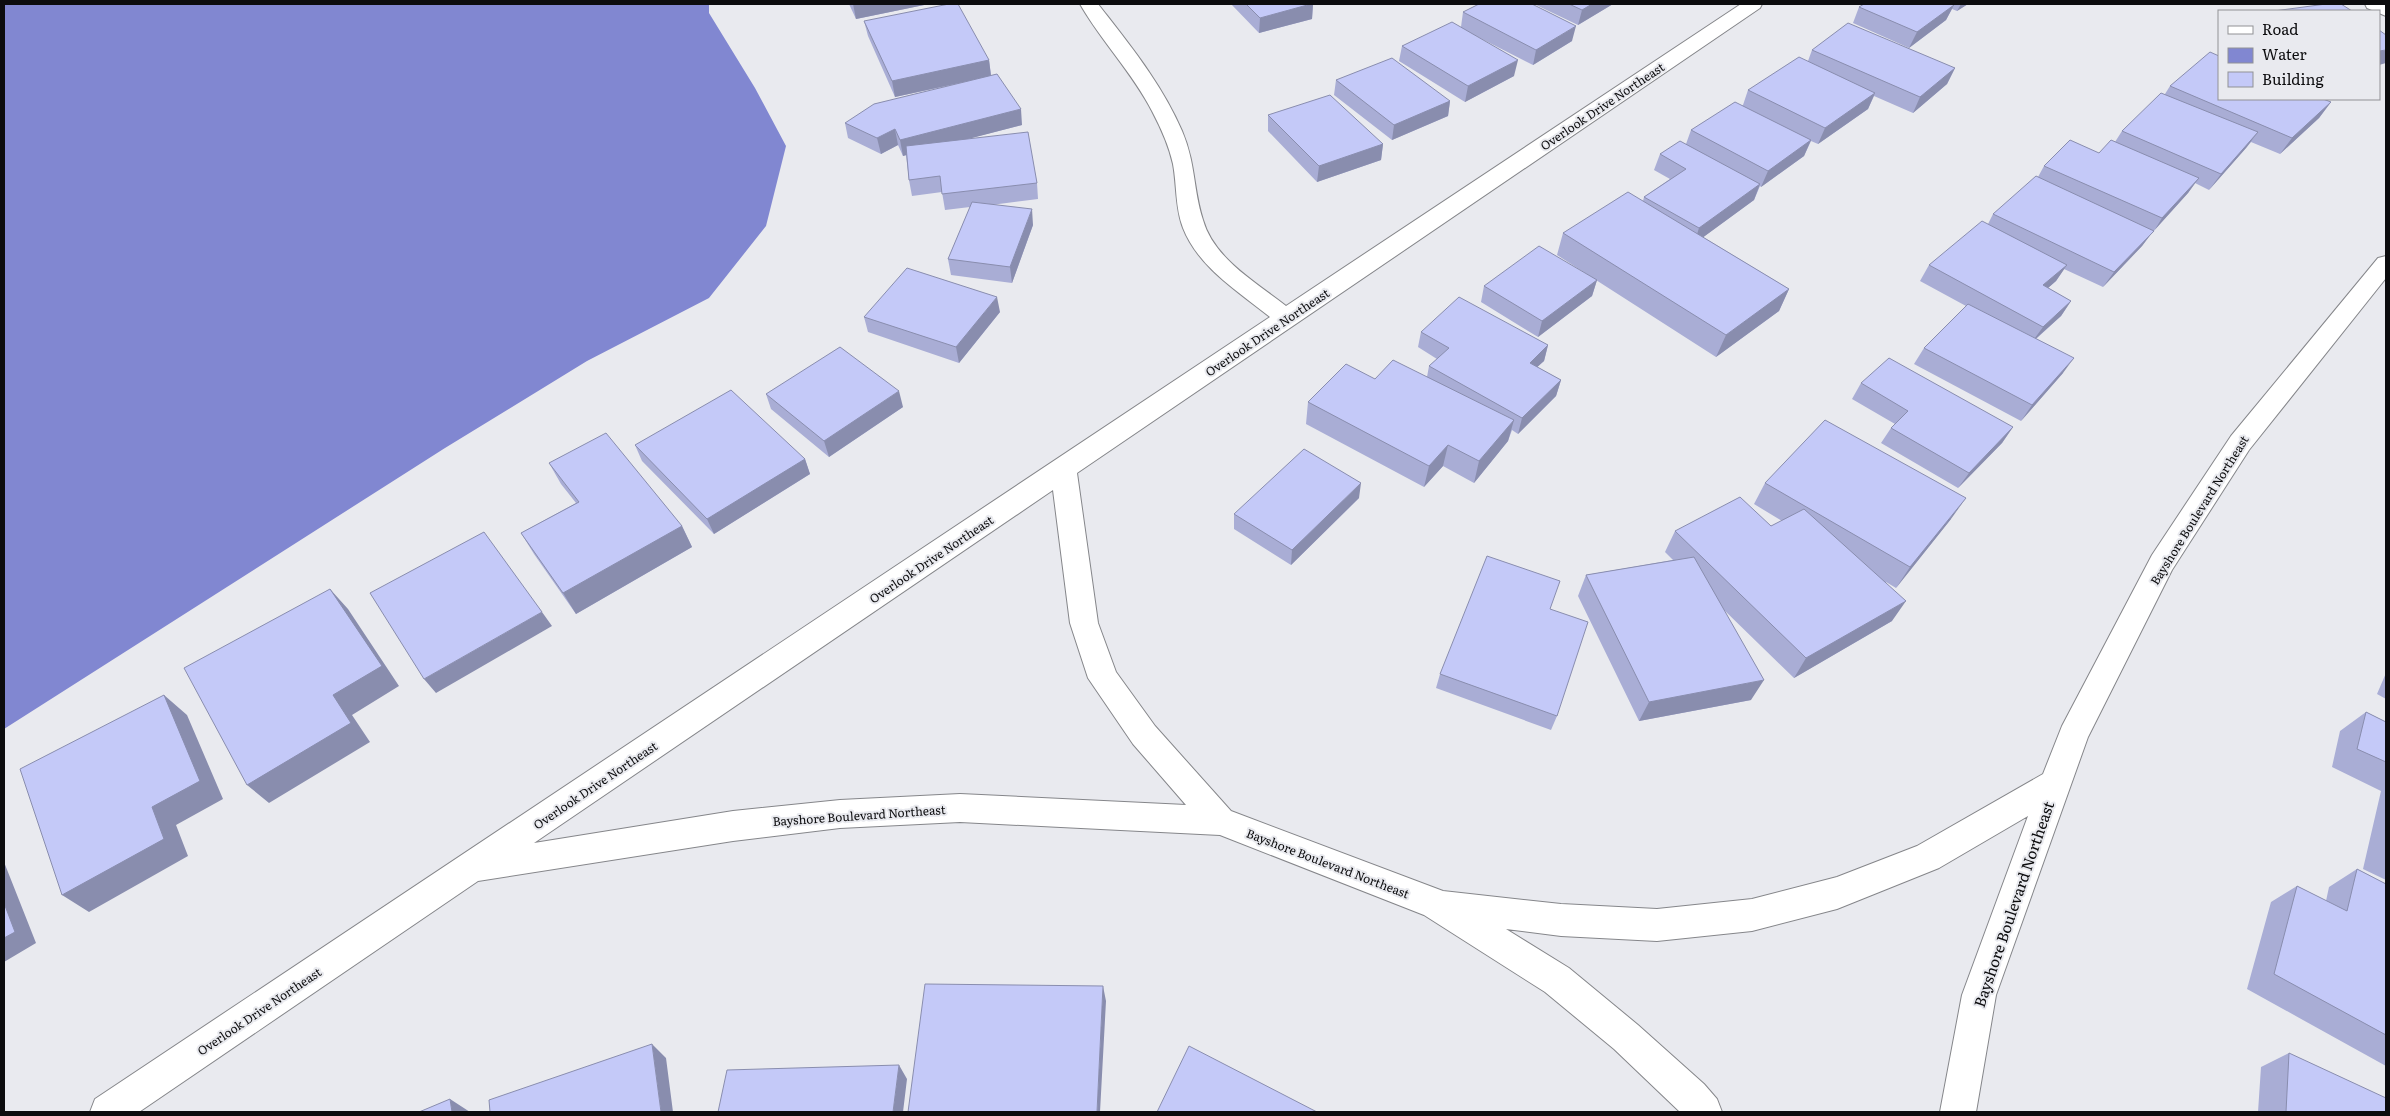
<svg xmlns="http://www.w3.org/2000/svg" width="2390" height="1116" font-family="Literata,serif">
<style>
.water{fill:#8187d1}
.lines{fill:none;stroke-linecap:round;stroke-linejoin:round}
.minor-casing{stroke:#85868a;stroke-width:2}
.minor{fill:#fff;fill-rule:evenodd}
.wall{fill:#a9add5}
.shaded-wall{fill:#898dae}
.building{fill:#c4c9f8;stroke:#898dae}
.labels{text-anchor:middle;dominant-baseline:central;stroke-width:4;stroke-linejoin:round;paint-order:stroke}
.street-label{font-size:12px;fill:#0c0c0e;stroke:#e9eaef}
.near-street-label{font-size:15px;fill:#0c0c0e;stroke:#e9eaef}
</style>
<rect width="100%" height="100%" fill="#e9eaef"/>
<path class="water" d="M 4,4 L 709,4 L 709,13 L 755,88 L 786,146 L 766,226 L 709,298 L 587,361 L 445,448 L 4,729 Z"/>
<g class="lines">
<defs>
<path id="minor" d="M 1080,4 L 1098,4 C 1129,44 1162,84 1182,131 C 1196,164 1193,189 1203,220 C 1214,259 1257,283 1286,306 L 1741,4 L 1762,4 L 1760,8 L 1077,473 L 1098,623 L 1116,672 L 1155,726 L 1231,811 L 1443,891 L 1561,904 L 1657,909 L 1752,899 L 1837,877 L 1917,846 L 2043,774 L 2062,726 L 2152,555 L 2231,436 L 2378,258 L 2386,256 L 2386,278 L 2249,450 L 2172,570 L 2088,737 L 1996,995 L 1976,1112 L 1940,1112 L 1962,995 L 2028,816 L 1939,868 L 1837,909 L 1752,931 L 1657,941 L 1561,936 L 1506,929 L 1569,968 L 1638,1025 L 1704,1084 L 1717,1099 L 1722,1112 L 1680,1112 L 1614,1049 L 1545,992 L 1424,915 L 1220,835 L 960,822 L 840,828 L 733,841 L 478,881 L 139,1112 L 90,1112 L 95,1099 L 1270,317 C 1239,292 1198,267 1183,228 C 1175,208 1177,185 1173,164 C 1169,146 1161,128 1152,111 C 1132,72 1101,41 1080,4 ZM 1053,490 L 1070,623 L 1088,678 L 1133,744 L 1186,805 L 960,794 L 840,800 L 733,811 L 534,843 Z
M 2365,4 L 2386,4 L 2386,16 L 2367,8 Z"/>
</defs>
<use href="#minor" class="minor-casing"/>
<use href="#minor" class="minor"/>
</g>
<path class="wall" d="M 849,4 L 929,4 L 856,19 Z
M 1231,4 L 1313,4 L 1312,19 L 1259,33 Z
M 1534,4 L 1613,4 L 1578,25 Z
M 1864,4 L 1968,4 L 1957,11 L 1952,9 L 1946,20 L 1909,48 L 1853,23 L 1859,7 Z
M 1463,12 L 1572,41 L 1533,65 L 1472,34 L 1514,76 L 1465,102 L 1399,61 L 1402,46 L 1461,27 Z
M 864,21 L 989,60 L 991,75 L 1022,125 L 967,139 L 1037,183 L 1038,199 L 991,205 L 1033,225 L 1012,283 L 951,275 L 948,259 L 970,207 L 945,210 L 942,192 L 912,196 L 909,180 L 906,155 L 903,156 L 898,145 L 881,154 L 848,138 L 845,123 L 966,82 L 895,97 L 868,36 Z
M 1812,50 L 1955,68 L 1947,84 L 1913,113 L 1874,96 L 1868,109 L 1818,144 L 1811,141 L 1804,156 L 1761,187 L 1760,186 L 1754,200 L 1703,237 L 1789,289 L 1779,311 L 1716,357 L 1557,255 L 1563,233 L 1643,201 L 1644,197 L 1670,179 L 1654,170 L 1660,154 L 1686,144 L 1691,130 L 1743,105 L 1748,90 L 1808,61 Z
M 1336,80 L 1450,101 L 1448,116 L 1392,140 L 1334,95 Z
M 2170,86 L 2331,102 L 2319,118 L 2280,154 L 2251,142 L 2246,148 L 2209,190 L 2195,183 L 2188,193 L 2151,234 L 2142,246 L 2103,287 L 2064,269 L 2056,281 L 2048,288 L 2071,301 L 2061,316 L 2036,339 L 2063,373 L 2021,421 L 1914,364 L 1924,348 L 1966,306 L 1920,281 L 1929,265 L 1988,224 L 1993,214 L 2038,177 L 2044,166 L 2099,153 L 2115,142 L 2122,131 L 2165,94 Z
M 1268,115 L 1383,144 L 1381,160 L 1317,182 L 1268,131 Z
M 1597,280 L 1592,296 L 1538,337 L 1481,302 L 1484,286 Z
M 1000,312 L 959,363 L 868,332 L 864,317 Z
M 1421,332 L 1548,345 L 1544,361 L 1537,367 L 1561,380 L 1556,396 L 1518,434 L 1512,430 L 1508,441 L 1474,483 L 1443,466 L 1424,487 L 1306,424 L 1308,402 L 1375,379 L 1427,377 L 1429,366 L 1437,359 L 1418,347 Z
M 1861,383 L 2013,427 L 2002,443 L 1958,488 L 1881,443 L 1891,428 L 1895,424 L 1852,399 Z
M 766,394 L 903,407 L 829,457 L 771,409 Z
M 635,445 L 805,459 L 810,474 L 714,534 L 642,461 Z
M 549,463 L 682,526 L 692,547 L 576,614 L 534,554 L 521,533 L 576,503 L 561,484 Z
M 1765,483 L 1951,519 L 1896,588 L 1886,582 L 1892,621 L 1794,678 L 1723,609 L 1751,700 L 1639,721 L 1578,596 L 1586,575 L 1673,560 L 1665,552 L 1675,531 L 1771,526 L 1782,521 L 1754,504 Z
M 1359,498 L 1291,565 L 1234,529 L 1234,514 Z
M 1550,610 L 1557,716 L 1551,730 L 1436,688 L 1440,674 Z
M 2386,673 L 2386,699 L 2377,694 Z
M 2366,712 L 2386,722 L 2386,880 L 2363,869 L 2381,791 L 2332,767 L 2340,731 Z
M 2357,869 L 2386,884 L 2386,1066 L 2247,989 L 2271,902 L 2297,886 L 2326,901 L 2329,887 Z
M 2289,1053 L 2386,1112 L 2258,1112 L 2261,1067 Z"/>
<path class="shaded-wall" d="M 853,4 L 929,4 L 856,19 Z
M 1311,4 L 1313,4 L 1312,19 L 1259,33 L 1260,18 Z
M 1592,4 L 1613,4 L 1578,25 L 1582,10 Z
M 1961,4 L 1968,4 L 1957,11 Z
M 1954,5 L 1946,20 L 1909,48 L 1917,32 Z
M 1576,26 L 1572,41 L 1533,65 L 1536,50 Z
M 2386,50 L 2386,63 L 2379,65 L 2379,51 Z
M 989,60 L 991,76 L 895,97 L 892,81 Z
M 1518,60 L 1514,76 L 1465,102 L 1468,86 Z
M 1955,68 L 1947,84 L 1913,113 L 1920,97 Z
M 1875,93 L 1868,109 L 1818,144 L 1825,128 Z
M 1450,101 L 1448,116 L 1392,140 L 1394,125 Z
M 2331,102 L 2319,118 L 2280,154 L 2292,138 Z
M 1021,109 L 1022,125 L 903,156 L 900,140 Z
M 895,129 L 898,145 L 881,154 L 877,138 Z
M 2258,132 L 2246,148 L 2209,190 L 2221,174 Z
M 1811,140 L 1804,156 L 1761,187 L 1768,171 Z
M 1383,144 L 1381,160 L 1317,182 L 1319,166 Z
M 2199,178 L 2188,193 L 2151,234 L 2142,246 L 2103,287 L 2114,272 L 2154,231 L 2162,218 Z
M 1760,184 L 1754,200 L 1694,244 L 1699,228 Z
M 1032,209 L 1033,225 L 1012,283 L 1010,267 Z
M 2067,265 L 2056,281 L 2033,301 L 2043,285 Z
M 1597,280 L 1592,296 L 1538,337 L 1542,321 Z
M 1789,289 L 1779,311 L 1716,357 L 1726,335 Z
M 997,297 L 1000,312 L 959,363 L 956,347 Z
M 2071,301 L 2061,316 L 2032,342 L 2043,327 Z
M 1548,345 L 1544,361 L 1525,378 L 1530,363 Z
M 2074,358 L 2063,373 L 2021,421 L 2032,405 Z
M 1561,380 L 1556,396 L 1518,434 L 1522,418 Z
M 899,391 L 903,407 L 829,457 L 824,441 Z
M 1514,420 L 1508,441 L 1474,483 L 1479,461 Z
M 2013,427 L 2002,443 L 1958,488 L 1969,473 Z
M 1448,445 L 1443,466 L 1424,487 L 1429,466 Z
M 805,459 L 810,474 L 714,534 L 707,519 Z
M 1361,483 L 1359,498 L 1291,565 L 1292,550 Z
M 1966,498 L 1951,519 L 1896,588 L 1910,567 Z
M 682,526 L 692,547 L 576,614 L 563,593 Z
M 330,589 L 348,609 L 399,686 L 352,715 L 370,742 L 269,803 L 247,785 Z
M 1906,601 L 1892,621 L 1794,678 L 1806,658 Z
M 542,612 L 552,626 L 436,693 L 424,679 Z
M 1764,680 L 1751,700 L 1639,721 L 1649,702 Z
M 164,695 L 187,715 L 223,799 L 176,825 L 188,856 L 89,912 L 62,895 Z
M 4,862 L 36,943 L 4,962 Z
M 1103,986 L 1106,1001 L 1100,1112 L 1097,1112 Z
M 652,1044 L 666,1058 L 673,1112 L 661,1112 Z
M 899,1065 L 907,1079 L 903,1112 L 893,1112 Z
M 450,1099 L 470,1112 L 452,1112 Z"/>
<path class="building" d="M 949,4 L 958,4 L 989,60 L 892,81 L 864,21 Z
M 1246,4 L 1311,4 L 1260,18 Z
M 1479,4 L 1532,4 L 1576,26 L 1536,50 L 1463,12 Z
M 1569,4 L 1592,4 L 1582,10 Z
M 1864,4 L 1951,4 L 1954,5 L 1917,32 L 1859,7 Z
M 2326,4 L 2341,4 L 2352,11 L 2274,11 Z
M 1452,22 L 1518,60 L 1468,86 L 1402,46 Z
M 1848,23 L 1955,68 L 1920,97 L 1812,50 Z
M 2379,30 L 2386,35 L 2386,50 L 2379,51 Z
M 2210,52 L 2219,56 L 2219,99 L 2323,99 L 2331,102 L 2292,138 L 2170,86 Z
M 1799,57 L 1875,93 L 1825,128 L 1748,90 Z
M 1392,58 L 1450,101 L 1394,125 L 1336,80 Z
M 997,74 L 1021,109 L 900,140 L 895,129 L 877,138 L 845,123 L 874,104 Z
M 2161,93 L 2258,132 L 2221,174 L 2122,131 Z
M 1330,95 L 1383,144 L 1319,166 L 1268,115 Z
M 1735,102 L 1811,140 L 1768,171 L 1691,130 Z
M 1028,132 L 1037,183 L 942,194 L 940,176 L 909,180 L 906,146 Z
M 2070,140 L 2099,153 L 2111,140 L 2199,178 L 2162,218 L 2044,166 Z
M 1680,141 L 1760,184 L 1699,228 L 1644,197 L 1686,169 L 1660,154 Z
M 2036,176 L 2154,231 L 2114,272 L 1993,214 Z
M 1628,192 L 1789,289 L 1726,335 L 1563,233 Z
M 972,202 L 1032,209 L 1010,267 L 948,259 Z
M 1982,221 L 2067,265 L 2043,285 L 2071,301 L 2043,327 L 1929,265 Z
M 1539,246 L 1597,280 L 1542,321 L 1484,286 Z
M 907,268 L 997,297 L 956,347 L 864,317 Z
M 1459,297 L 1548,345 L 1530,363 L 1561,380 L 1522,418 L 1429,366 L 1449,348 L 1421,332 Z
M 1968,304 L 2074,358 L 2032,405 L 1924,348 Z
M 840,347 L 899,391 L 824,441 L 766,394 Z
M 1889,358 L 2013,427 L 1969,473 L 1891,428 L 1908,411 L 1861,383 Z
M 1393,360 L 1514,420 L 1479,461 L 1448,445 L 1429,466 L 1308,402 L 1346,364 L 1375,379 Z
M 731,390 L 805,459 L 707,519 L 635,445 Z
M 1825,420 L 1966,498 L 1910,567 L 1765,483 Z
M 606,433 L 682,526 L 563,593 L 521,533 L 579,502 L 549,463 Z
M 1304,449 L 1361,483 L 1292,550 L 1234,514 Z
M 1740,497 L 1771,526 L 1804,509 L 1906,601 L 1806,658 L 1675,531 Z
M 484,532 L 542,612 L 424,679 L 370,593 Z
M 1487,556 L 1560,581 L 1550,609 L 1588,622 L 1557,716 L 1440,674 Z
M 1694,557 L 1764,680 L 1649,702 L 1586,575 Z
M 330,589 L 382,666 L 333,695 L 351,723 L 247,785 L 184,668 Z
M 164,695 L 200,781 L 152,807 L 164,839 L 62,895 L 20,769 Z
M 2366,712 L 2386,722 L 2386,762 L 2357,749 Z
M 2357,869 L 2386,884 L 2386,1035 L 2274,974 L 2297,886 L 2347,911 Z
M 4,903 L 15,932 L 4,938 Z
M 925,984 L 1103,986 L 1097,1112 L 908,1112 Z
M 652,1044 L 661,1112 L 490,1112 L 489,1100 Z
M 1189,1046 L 1317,1112 L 1157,1112 Z
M 2289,1053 L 2386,1098 L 2386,1112 L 2286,1112 Z
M 899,1065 L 893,1112 L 718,1112 L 727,1070 Z
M 450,1099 L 452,1112 L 419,1112 Z"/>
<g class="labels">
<g class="street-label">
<text transform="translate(1602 106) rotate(-34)">Overlook Drive Northeast</text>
<text transform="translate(1267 332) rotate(-34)">Overlook Drive Northeast</text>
<text transform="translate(2199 510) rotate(-58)">Bayshore Boulevard Northeast</text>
<text transform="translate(931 559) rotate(-34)">Overlook Drive Northeast</text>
<text transform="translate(595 785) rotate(-34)">Overlook Drive Northeast</text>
<text transform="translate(859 815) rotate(-4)">Bayshore Boulevard Northeast</text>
<text transform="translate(1328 863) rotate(21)">Bayshore Boulevard Northeast</text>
<text transform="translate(259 1011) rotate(-34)">Overlook Drive Northeast</text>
</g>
<g class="near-street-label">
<text transform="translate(2013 904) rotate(-71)">Bayshore Boulevard Northeast</text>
</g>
</g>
<rect width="2390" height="1116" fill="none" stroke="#0c0c0e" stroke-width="10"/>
<rect x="2218" y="10" width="162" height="90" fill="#e9eaef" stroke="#919195"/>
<rect x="2228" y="26" width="25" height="8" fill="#ffffff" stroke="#919195"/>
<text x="2262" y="35" font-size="15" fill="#0c0c0e">Road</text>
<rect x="2228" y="48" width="25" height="15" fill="#8187d1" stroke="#919195"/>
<text x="2262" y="60" font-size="15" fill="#0c0c0e">Water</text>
<rect x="2228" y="72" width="25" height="15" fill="#c4c9f8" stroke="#919195"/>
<text x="2262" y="85" font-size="15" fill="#0c0c0e">Building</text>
</svg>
